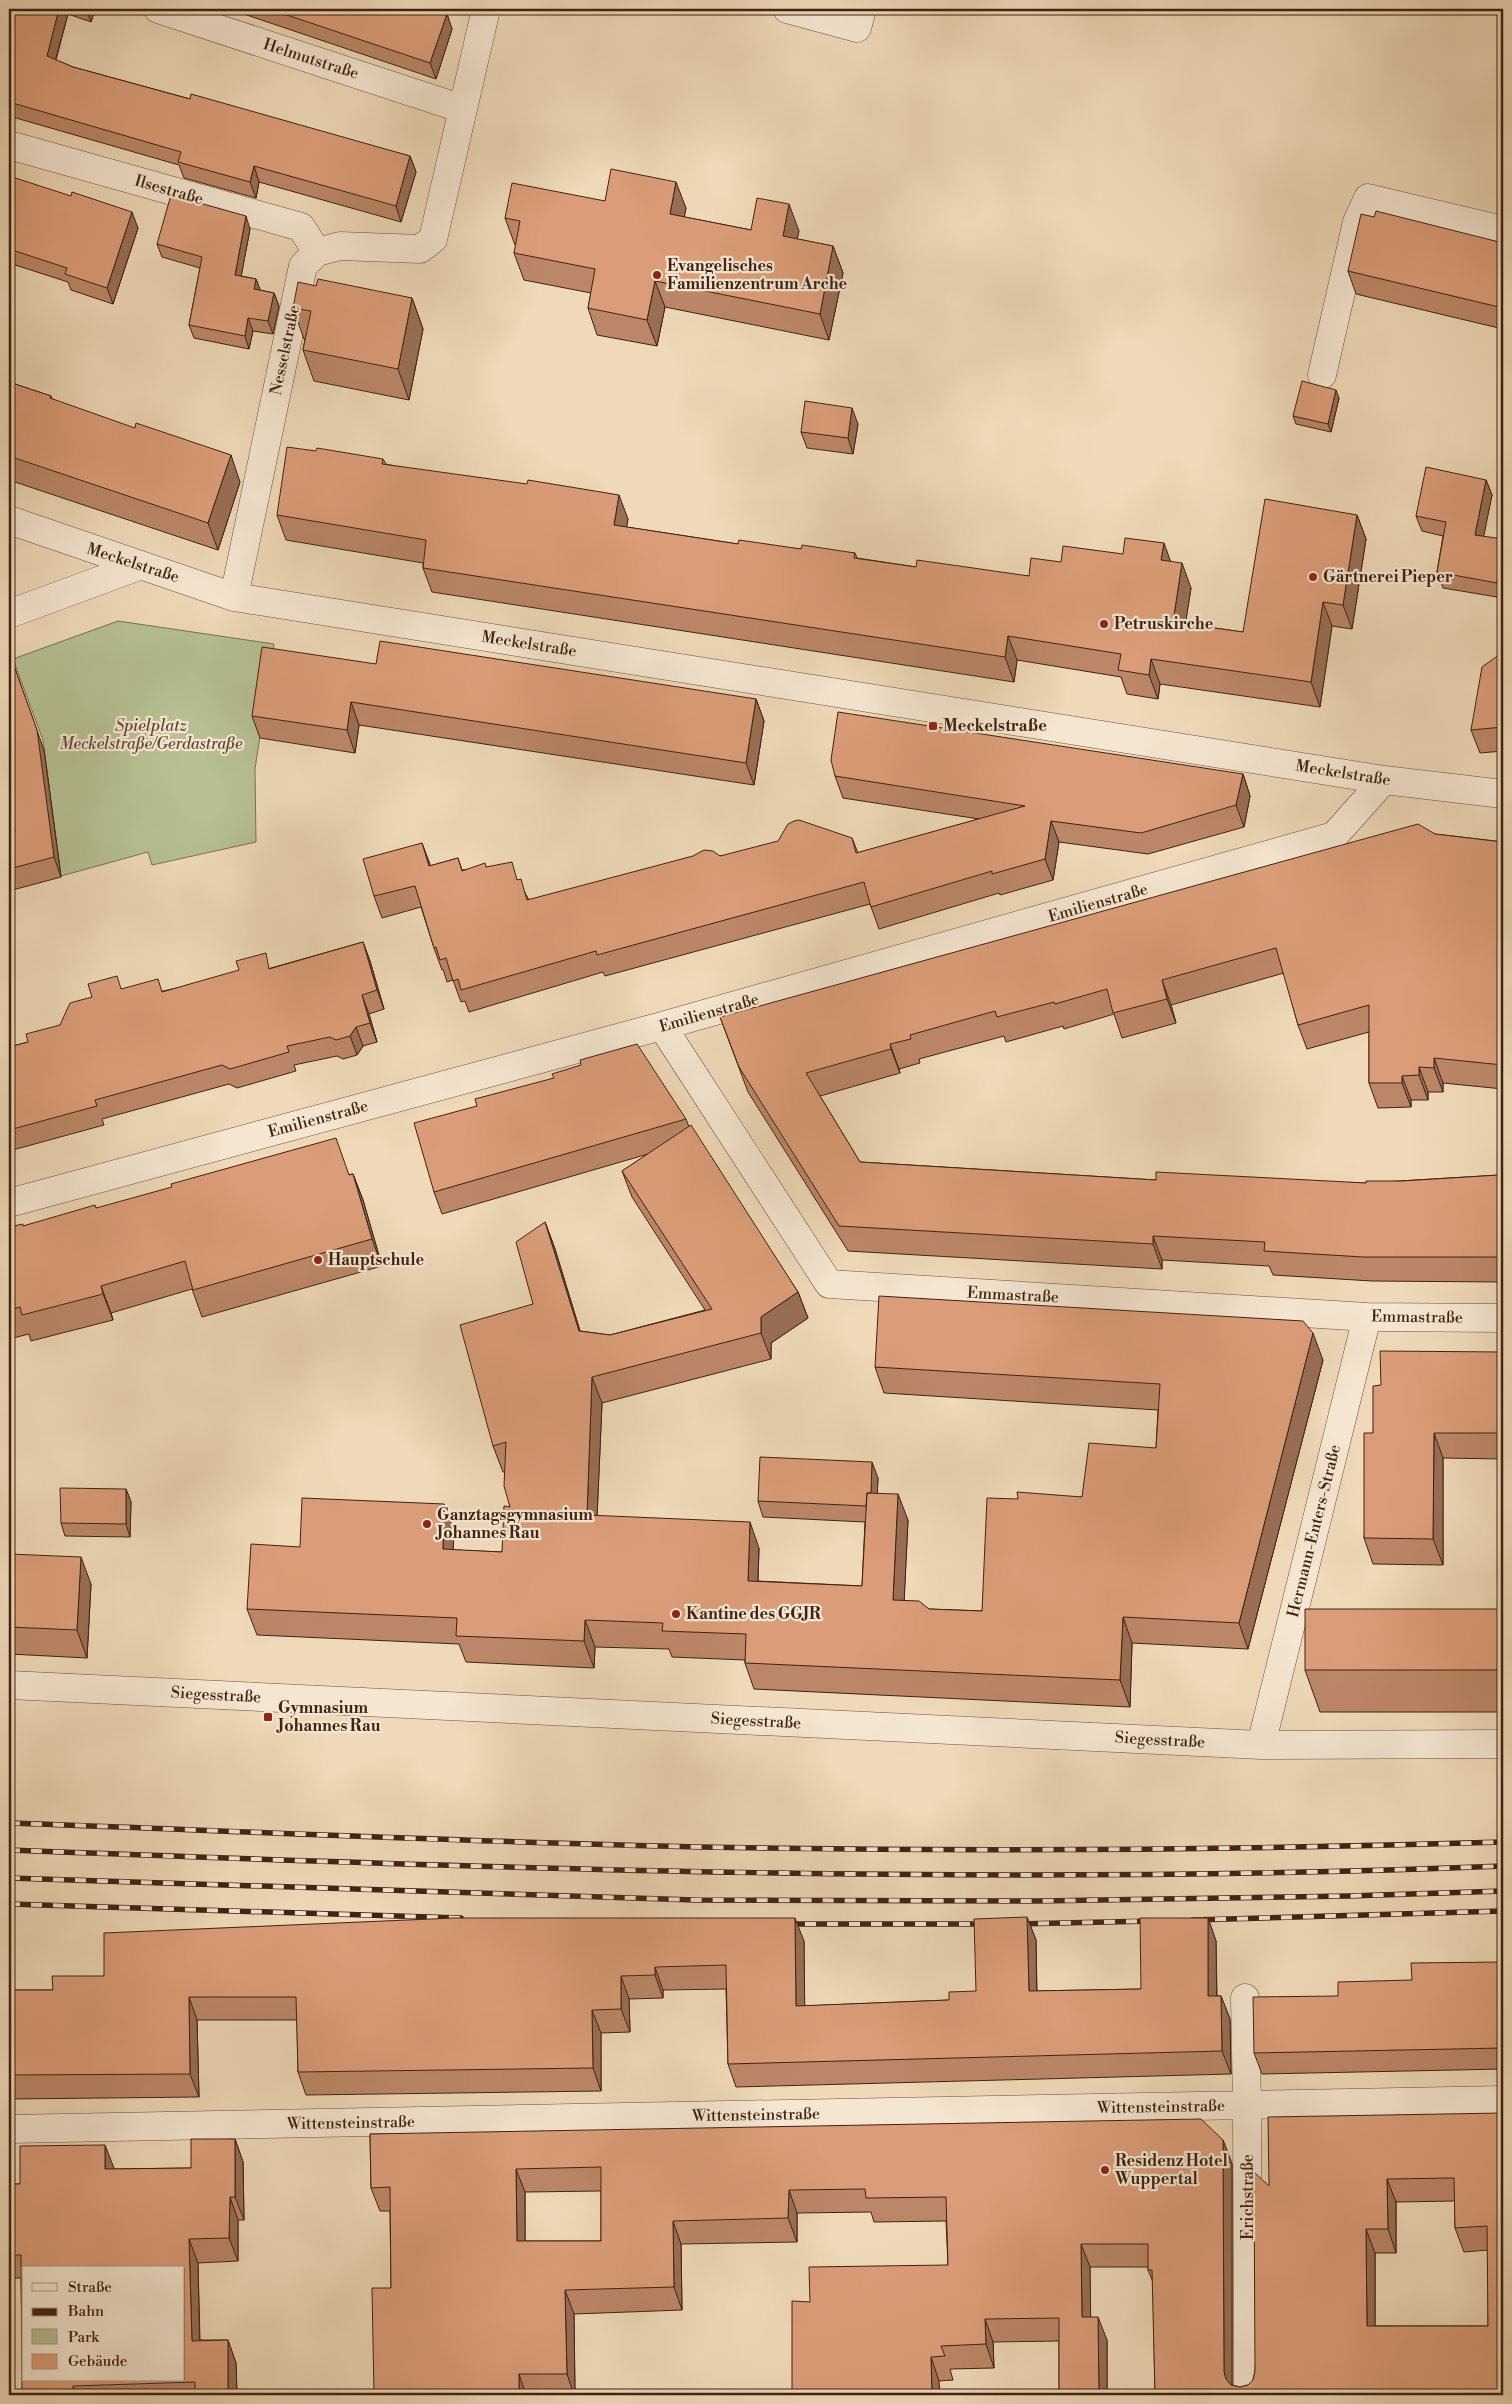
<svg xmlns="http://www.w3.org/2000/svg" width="1512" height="2404" font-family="'Libre Bodoni',serif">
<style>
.green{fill:#b6c092;stroke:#7a7152}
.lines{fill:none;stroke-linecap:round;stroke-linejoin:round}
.minor-casing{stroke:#6b503c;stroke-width:29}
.minor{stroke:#f5e6d1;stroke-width:28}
.rail-casing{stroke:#3f2213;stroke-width:5.5}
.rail{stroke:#f5e6d1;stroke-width:4;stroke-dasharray:11;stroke-linecap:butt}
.wall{fill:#bc8768;stroke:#3f2213;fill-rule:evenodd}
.shaded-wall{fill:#996e55;stroke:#3f2213}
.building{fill:#db9d79;stroke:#3f2213;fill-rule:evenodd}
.poi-dot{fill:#8f2418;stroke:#f5e6d1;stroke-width:2}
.labels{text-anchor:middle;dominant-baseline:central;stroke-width:4.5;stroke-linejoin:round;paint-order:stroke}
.street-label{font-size:16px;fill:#3f2213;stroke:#f5e6d1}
.poi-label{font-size:16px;font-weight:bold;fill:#3f2213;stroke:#f5e6d1;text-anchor:start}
.park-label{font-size:16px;font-style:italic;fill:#5d4a33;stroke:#f5e6d1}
</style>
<rect width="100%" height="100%" fill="#efd9b8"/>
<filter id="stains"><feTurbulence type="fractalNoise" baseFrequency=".004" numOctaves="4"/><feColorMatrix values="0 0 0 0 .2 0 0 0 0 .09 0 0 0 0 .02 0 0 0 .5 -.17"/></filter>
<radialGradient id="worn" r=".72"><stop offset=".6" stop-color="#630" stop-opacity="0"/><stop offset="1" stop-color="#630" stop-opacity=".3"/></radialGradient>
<path class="green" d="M 118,621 L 274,644 L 255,769 L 256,842 L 152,865 L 148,852 L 61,876 L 43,740 L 13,659 Z"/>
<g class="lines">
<defs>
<path id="minor" d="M 158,9 L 463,109
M 787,9 L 857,28 L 862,9
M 9,145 L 301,227 L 317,252
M 1322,375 L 1357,222 L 1368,198 L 1503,230
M 9,520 L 234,597 L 1384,780 L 1503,794
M 234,597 L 303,266 L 317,252 L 340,246 L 420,249 L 433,239 L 486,9
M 9,614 L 139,566
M 662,1026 L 829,1284 L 1367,1317 L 1503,1318
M 9,1203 L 662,1026 L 1334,836 L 1384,780
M 9,1685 L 1261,1745 L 1503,1744
M 1261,1745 L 1367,1317
M 1245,1998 L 1247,2106 L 1248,2395
M 9,2129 L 1503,2100"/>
</defs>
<use href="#minor" class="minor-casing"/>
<use href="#minor" class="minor"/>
<defs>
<path id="rail" d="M 9,1823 C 239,1831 469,1842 700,1847 C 967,1852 1235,1850 1503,1842
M 9,1850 C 506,1869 1005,1886 1503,1866
M 9,1878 L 695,1900 L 1038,1901 L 1350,1896 L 1503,1891
M 9,1904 L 461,1918
M 1193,1920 L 1503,1911
M 783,1924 L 988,1924
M 1016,1924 L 1153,1921"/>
</defs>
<use href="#rail" class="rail-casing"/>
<use href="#rail" class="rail"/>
</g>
<path class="wall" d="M 9,9 L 95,9 L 91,22 L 68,14 L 56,60 L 73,67 L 190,99 L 410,156 L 416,172 L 401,222 L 259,182 L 256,198 L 184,178 L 179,165 L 9,116 Z
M 229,9 L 432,9 L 447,14 L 452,29 L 436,79 Z
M 9,176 L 138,228 L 113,304 L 71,290 L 68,282 L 9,263 Z
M 605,201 L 686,208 L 684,217 L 751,230 L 799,231 L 797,239 L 833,246 L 843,273 L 829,340 L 665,307 L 657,346 L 597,335 L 588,308 L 591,293 L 524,280 L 514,253 L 516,245 L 515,245 L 505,218 Z
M 1374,217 L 1503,243 L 1503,329 L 1356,294 L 1348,271 Z
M 250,229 L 241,276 L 256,279 L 260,290 L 274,293 L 279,306 L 273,334 L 253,331 L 249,349 L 194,338 L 189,325 L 200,268 L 162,257 L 157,244 Z
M 316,286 L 412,298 L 423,329 L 409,400 L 314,381 L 303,350 L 305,339 L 304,339 L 293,308 Z
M 9,382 L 51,396 L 52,399 L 240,482 L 218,550 L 9,480 Z
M 1339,398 L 1331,432 L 1296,424 L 1293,416 Z
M 858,424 L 853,454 L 807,448 L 801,432 Z
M 383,459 L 386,464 L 628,519 L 626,527 L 738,544 L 855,553 L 857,558 L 916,567 L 1029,576 L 1061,562 L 1171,562 L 1191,588 L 1185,624 L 1243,632 L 1357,515 L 1366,539 L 1352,629 L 1332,626 L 1320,707 L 1160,684 L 1158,699 L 1127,694 L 1121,677 L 1017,660 L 1014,682 L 432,592 L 423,568 L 423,563 L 286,540 L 277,515 Z
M 1486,480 L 1492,495 L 1483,536 L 1503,598 L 1443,588 L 1437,572 L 1443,536 L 1422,531 L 1416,516 Z
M 1503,652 L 1503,751 L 1480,753 L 1471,730 Z
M 376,664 L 756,699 L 764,721 L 754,785 L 359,725 L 355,753 L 260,738 L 252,716 Z
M 44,750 L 61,877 L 9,891 L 9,834 L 15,832 Z
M 1243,774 L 1250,796 L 1244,827 L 1148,854 L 1059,842 L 1053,880 L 1000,895 L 999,893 L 879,929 L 870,904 L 605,976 L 603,972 L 469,1012 L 465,1001 L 461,1002 L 453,980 L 447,982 L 443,969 L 442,970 L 434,948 L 421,907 L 382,918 L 374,896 L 430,866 L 458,858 L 462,870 L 486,867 L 518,880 L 529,900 L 720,856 L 852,838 L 858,853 L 979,819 L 843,798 L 835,776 Z
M 1435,834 L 1503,842 L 1503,1089 L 1443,1083 L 1443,1092 L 1428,1092 L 1428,1100 L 1411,1100 L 1411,1107 L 1378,1108 L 1369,1083 L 1369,1032 L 1307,1049 L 1298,1025 L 1284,973 L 1171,1005 L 1176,1023 L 1122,1038 L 1114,1014 L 1064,1029 L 1063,1026 L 1006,1042 L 1004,1036 L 919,1059 L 920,1063 L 899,1069 L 900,1073 L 820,1096 L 860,1162 L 1156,1180 L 1366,1183 L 1499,1175 L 1500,1179 L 1503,1179 L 1503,1282 L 1372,1281 L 1273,1275 L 1269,1266 L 1162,1260 L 1162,1269 L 848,1251 L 748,1092 L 720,1017 Z
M 363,942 L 370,961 L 384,1009 L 369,1014 L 377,1042 L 363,1046 L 357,1055 L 343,1059 L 337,1056 L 294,1065 L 296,1071 L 237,1088 L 229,1084 L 102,1119 L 104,1125 L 9,1151 L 9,1047 L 28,1042 L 60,1025 L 122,989 L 163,991 L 271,968 Z
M 581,1065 L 686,1119 L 689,1127 L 798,1292 L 808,1318 L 771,1343 L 771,1359 L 602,1403 L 597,1516 L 759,1548 L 758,1581 L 862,1586 L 865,1522 L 763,1517 L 758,1501 L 878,1478 L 877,1493 L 908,1520 L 904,1600 L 929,1609 L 982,1611 L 1018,1499 L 1082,1497 L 1156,1448 L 1158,1410 L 884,1393 L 875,1367 L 1323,1360 L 1248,1649 L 1132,1643 L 1130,1707 L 754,1689 L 745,1663 L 745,1660 L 672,1657 L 669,1649 L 595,1647 L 594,1668 L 466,1662 L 459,1644 L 257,1635 L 247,1609 L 300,1547 L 454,1530 L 453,1550 L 502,1552 L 510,1507 L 505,1472 L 503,1472 L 493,1446 L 533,1304 L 545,1222 L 555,1249 L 580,1331 L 610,1335 L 705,1310 L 632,1197 L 622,1171 L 648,1154 L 442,1214 L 434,1192 L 477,1106 L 554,1078 Z
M 353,1174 L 363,1200 L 382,1266 L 202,1317 L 192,1289 L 111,1313 L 113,1320 L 31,1341 L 29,1334 L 9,1339 L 9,1227 L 24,1226 L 96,1208 Z
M 1503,1352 L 1503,1459 L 1443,1458 L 1443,1565 L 1373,1564 L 1364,1538 L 1373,1433 L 1381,1385 Z
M 126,1489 L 131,1502 L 130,1537 L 65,1536 L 61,1523 Z
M 9,1554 L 91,1584 L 87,1658 L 9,1654 Z
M 1503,1609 L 1503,1712 L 1320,1712 L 1305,1670 Z
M 1027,1917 L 1036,1940 L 1037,1991 L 1141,1989 L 1208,1918 L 1216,1941 L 1217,1996 L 1221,1996 L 1230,2019 L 1231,2074 L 736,2087 L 728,2064 L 726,1989 L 663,1990 L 663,1998 L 629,1999 L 630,2032 L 601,2033 L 601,2091 L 306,2095 L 298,2072 L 297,2020 L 197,2020 L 199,2097 L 9,2099 L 9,1990 L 53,1990 L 104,1976 L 804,1941 L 804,2006 L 949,2000 L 976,1991 Z
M 1503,1962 L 1503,2069 L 1262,2074 L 1254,2053 L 1338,1996 L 1412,1980 Z
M 1503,2113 L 1503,2395 L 1155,2395 L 1153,2282 L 1148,2270 L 1148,2267 L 1090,2267 L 1090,2317 L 1107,2340 L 1107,2395 L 1059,2395 L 1059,2341 L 993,2342 L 994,2368 L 950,2369 L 953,2380 L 939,2381 L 810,2302 L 948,2265 L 946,2221 L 874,2222 L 871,2212 L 797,2213 L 797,2242 L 681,2244 L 682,2310 L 574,2314 L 575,2395 L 374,2395 L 391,2288 L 390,2211 L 380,2211 L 371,2188 L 370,2134 L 1223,2140 L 1232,2164 L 1232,2385 L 1240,2387 L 1248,2385 L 1253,2380 L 1255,2371 L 1269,2186 ZM 601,2191 L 601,2241 L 525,2241 L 525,2192 ZM 1455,2201 L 1455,2228 L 1464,2252 L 1488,2250 L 1488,2326 L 1375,2326 L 1375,2253 L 1396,2253 L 1396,2202 Z
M 235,2139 L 243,2162 L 244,2220 L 238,2220 L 238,2261 L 198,2263 L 200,2340 L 228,2340 L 236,2363 L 237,2395 L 23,2395 L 21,2278 L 9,2278 L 9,2184 L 20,2184 L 114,2169 L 191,2168 Z"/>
<path class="shaded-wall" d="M 59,9 L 66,9 L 68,14 L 52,72 L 47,56 Z
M 86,9 L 95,9 L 91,22 Z
M 447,14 L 452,29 L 436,79 L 430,63 Z
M 410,156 L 416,172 L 401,222 L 396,206 Z
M 254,166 L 259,182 L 256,198 L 250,182 Z
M 676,182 L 686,208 L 680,241 L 670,214 Z
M 789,204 L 799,231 L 792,263 L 783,236 Z
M 132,212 L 138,228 L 113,304 L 107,288 Z
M 246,216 L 250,229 L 239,288 L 235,275 Z
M 833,246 L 843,273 L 829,340 L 820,314 Z
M 256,279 L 261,292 L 254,289 Z
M 655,281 L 665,307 L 657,346 L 647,320 Z
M 274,293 L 279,306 L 273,334 L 268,321 Z
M 412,298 L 423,329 L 409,400 L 398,369 Z
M 248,318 L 253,331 L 249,349 L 245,336 Z
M 1336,390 L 1339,398 L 1331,432 L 1328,424 Z
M 852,408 L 858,424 L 853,454 L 848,438 Z
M 231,455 L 240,482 L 218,550 L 208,523 Z
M 1486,480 L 1492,495 L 1481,550 L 1475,535 Z
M 619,495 L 628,519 L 623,550 L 614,525 Z
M 1357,515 L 1366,539 L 1352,629 L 1343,605 Z
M 1164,543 L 1173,568 L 1161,560 Z
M 1503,549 L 1503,598 L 1497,583 Z
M 1182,563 L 1191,588 L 1182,646 L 1173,622 Z
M 1323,602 L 1332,626 L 1320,707 L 1311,682 Z
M 1008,636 L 1017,660 L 1014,682 L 1005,657 Z
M 1151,659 L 1160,684 L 1158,699 L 1149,675 Z
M 13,663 L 44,750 L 61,877 L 54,857 Z
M 756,699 L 764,721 L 754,785 L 746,763 Z
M 351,702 L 359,725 L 355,753 L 347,730 Z
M 1243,774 L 1250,796 L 1244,827 L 1236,805 Z
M 1051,821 L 1059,842 L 1053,880 L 1045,859 Z
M 422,843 L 430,864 L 437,888 L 429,866 Z
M 363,942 L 370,961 L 384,1009 L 377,990 Z
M 1162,980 L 1171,1005 L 1176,1023 L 1167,999 Z
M 362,995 L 369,1014 L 377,1042 L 370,1023 Z
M 356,1027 L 363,1046 L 357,1055 L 350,1036 Z
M 890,1044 L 899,1069 L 900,1073 L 891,1049 Z
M 1434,1058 L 1443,1083 L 1443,1092 L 1434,1068 Z
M 1419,1067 L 1428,1092 L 1428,1100 L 1419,1075 Z
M 1402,1076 L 1411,1100 L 1411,1107 L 1402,1083 Z
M 353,1174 L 363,1200 L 382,1266 L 372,1239 Z
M 545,1222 L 555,1249 L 588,1357 L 579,1331 Z
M 1153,1236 L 1162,1260 L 1162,1269 L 1153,1244 Z
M 101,1286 L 111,1313 L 113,1320 L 103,1294 Z
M 798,1292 L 808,1318 L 771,1343 L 771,1359 L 761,1333 L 761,1317 Z
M 1313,1333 L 1323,1360 L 1248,1649 L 1239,1623 Z
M 592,1377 L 602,1403 L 596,1542 L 587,1515 Z
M 1434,1433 L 1443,1458 L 1443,1565 L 1433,1539 Z
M 872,1462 L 878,1478 L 876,1522 L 870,1506 Z
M 126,1489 L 131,1502 L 130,1537 L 126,1524 Z
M 898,1494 L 908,1520 L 903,1626 L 893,1600 Z
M 444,1504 L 454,1530 L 452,1576 L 443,1549 Z
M 750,1522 L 759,1548 L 757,1607 L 748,1581 Z
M 81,1557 L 91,1584 L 87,1658 L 77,1630 Z
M 1123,1617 L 1132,1643 L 1130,1707 L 1120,1680 Z
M 585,1620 L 595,1647 L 594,1668 L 584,1641 Z
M 1027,1917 L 1036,1940 L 1037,2014 L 1029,1991 Z
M 795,1918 L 804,1941 L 805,2029 L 796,2006 Z
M 1208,1918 L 1216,1941 L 1217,2019 L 1208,1996 Z
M 655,1967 L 663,1990 L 663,1998 L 655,1975 Z
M 621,1976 L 629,1999 L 630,2032 L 621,2009 Z
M 1221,1996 L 1230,2019 L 1231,2074 L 1222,2051 Z
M 189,1997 L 197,2020 L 199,2097 L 190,2074 Z
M 592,2010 L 601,2033 L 601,2091 L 593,2068 Z
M 235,2139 L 243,2162 L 244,2220 L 235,2197 Z
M 1223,2140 L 1232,2164 L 1232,2395 L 1226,2379 L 1224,2372 Z
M 105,2145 L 114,2168 L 114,2192 L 105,2169 Z
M 516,2169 L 525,2192 L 525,2264 L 517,2241 Z
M 1387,2179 L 1396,2202 L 1396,2253 L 1388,2229 Z
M 789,2190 L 797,2213 L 797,2242 L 788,2218 Z
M 230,2197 L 238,2220 L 238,2261 L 229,2238 Z
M 673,2221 L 681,2244 L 682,2310 L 674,2287 Z
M 1366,2229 L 1375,2253 L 1375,2349 L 1367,2326 Z
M 189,2239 L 198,2263 L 200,2364 L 192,2341 Z
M 1081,2244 L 1090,2267 L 1091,2341 L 1082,2317 Z
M 565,2290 L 574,2314 L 575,2395 L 574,2395 L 567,2374 Z
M 1098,2317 L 1107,2340 L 1107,2395 L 1099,2395 Z
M 985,2319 L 993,2342 L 994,2368 L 986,2344 Z
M 228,2340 L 236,2363 L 237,2395 L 228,2395 Z
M 931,2357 L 939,2381 L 940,2395 L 932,2395 Z
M 519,2374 L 526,2395 L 519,2395 Z
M 73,2386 L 76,2395 L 74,2395 Z"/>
<path class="building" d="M 9,9 L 59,9 L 47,56 L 73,67 L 190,99 L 191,94 L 410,156 L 396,206 L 254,166 L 250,182 L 178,162 L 181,152 L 9,102 Z
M 269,9 L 432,9 L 447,14 L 430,63 Z
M 611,169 L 676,182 L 670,214 L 751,230 L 757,198 L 789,204 L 783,236 L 833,246 L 820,314 L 655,281 L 647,320 L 588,308 L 595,269 L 514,253 L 520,221 L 505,218 L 512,183 L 605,201 Z
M 9,176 L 71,196 L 72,192 L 132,212 L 107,288 L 65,274 L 67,268 L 9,249 Z
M 171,195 L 246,216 L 235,275 L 256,279 L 254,289 L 274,293 L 268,321 L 248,318 L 245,336 L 189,325 L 202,257 L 157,244 Z
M 1376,211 L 1503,243 L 1503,308 L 1348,271 L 1361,214 L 1374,217 Z
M 318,279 L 412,298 L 398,369 L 303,350 L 311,311 L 293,308 L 298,282 L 316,286 Z
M 1302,381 L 1336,390 L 1328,424 L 1293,416 Z
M 9,382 L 51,396 L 50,398 L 135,428 L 136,423 L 231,455 L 208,523 L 9,456 Z
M 805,401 L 852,408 L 848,438 L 801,432 Z
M 287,447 L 316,451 L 317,448 L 383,459 L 382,464 L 527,484 L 528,480 L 619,495 L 614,525 L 738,544 L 739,540 L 801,549 L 802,545 L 855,553 L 854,558 L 916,567 L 917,560 L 1029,576 L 1031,558 L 1061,562 L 1063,546 L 1123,554 L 1125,538 L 1164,543 L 1161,560 L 1182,563 L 1173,622 L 1243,632 L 1265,499 L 1357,515 L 1343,605 L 1323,602 L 1311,682 L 1151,659 L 1149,675 L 1118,670 L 1121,654 L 1008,636 L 1005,657 L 423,568 L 426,540 L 277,515 Z
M 1426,467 L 1486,480 L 1475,535 L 1503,539 L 1503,549 L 1497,583 L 1437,572 L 1446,522 L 1416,516 Z
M 380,641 L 756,699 L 746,763 L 351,702 L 347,730 L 252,716 L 262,647 L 376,664 Z
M 1503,652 L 1503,727 L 1471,730 L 1482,667 Z
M 13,663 L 37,730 L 54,857 L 9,869 L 9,834 L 15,832 L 9,787 L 9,665 Z
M 838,712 L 1243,774 L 1236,805 L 1141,833 L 1051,821 L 1045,859 L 992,874 L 992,871 L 871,907 L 864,882 L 597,955 L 596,951 L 461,990 L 458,979 L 453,981 L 446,958 L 440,960 L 436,947 L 434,948 L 415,886 L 374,896 L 363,859 L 422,843 L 429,866 L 458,858 L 462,871 L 485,863 L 486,867 L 512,862 L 517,880 L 521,879 L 527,900 L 693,856 L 704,850 L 713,851 L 720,856 L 778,841 L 788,824 L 794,821 L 799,820 L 852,838 L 856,853 L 1025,806 L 835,776 L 831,760 Z
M 1418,824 L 1435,834 L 1503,842 L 1503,1065 L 1434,1058 L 1434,1068 L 1419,1067 L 1419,1075 L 1402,1076 L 1402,1083 L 1369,1083 L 1369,1005 L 1298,1025 L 1276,948 L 1162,980 L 1167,999 L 1113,1013 L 1107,989 L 1055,1004 L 1054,1002 L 997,1017 L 995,1011 L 910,1035 L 911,1039 L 890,1044 L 891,1049 L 806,1073 L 860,1162 L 1156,1180 L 1156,1172 L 1366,1183 L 1366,1181 L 1401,1181 L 1499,1175 L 1499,1179 L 1503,1179 L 1503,1257 L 1363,1257 L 1264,1251 L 1265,1242 L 1153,1236 L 1153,1244 L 839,1226 L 739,1067 L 720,1017 Z
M 363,942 L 377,990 L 362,995 L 370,1023 L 356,1027 L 350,1036 L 336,1040 L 330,1037 L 287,1046 L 289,1052 L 230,1069 L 222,1065 L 95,1100 L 97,1106 L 9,1130 L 9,1047 L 28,1042 L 26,1034 L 60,1025 L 70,1003 L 92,997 L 88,984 L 117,976 L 121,989 L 158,979 L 162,992 L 239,970 L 236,961 L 266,953 L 269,969 Z
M 637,1044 L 686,1119 L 434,1192 L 414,1123 L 477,1106 L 475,1099 L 554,1078 L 552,1074 L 581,1065 L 580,1060 Z
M 691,1125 L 798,1292 L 761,1317 L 761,1333 L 592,1377 L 587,1515 L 750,1522 L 748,1581 L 862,1586 L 867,1493 L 898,1494 L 893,1600 L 919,1601 L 929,1609 L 982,1611 L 987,1498 L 1018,1499 L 1017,1492 L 1082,1497 L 1089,1443 L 1156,1448 L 1160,1384 L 875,1367 L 879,1296 L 1303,1321 L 1313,1333 L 1239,1623 L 1123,1617 L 1120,1680 L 745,1663 L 746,1634 L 662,1631 L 663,1623 L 585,1620 L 584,1641 L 456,1636 L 457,1618 L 247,1609 L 251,1544 L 300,1547 L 302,1498 L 444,1504 L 443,1549 L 502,1552 L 504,1506 L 510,1507 L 504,1486 L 506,1442 L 493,1446 L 460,1325 L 533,1304 L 516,1242 L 545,1222 L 579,1331 L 610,1335 L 712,1309 L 622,1171 Z
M 336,1138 L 349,1175 L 353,1174 L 372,1239 L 193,1290 L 185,1261 L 101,1286 L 103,1294 L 22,1315 L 20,1307 L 9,1310 L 9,1227 L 23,1224 L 23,1226 L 95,1205 L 96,1208 L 172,1187 L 171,1184 Z
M 1380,1351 L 1503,1352 L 1503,1433 L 1434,1433 L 1433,1539 L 1364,1538 L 1364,1433 L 1373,1433 L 1373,1386 L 1381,1385 Z
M 760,1457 L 872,1462 L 871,1493 L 867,1493 L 866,1506 L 758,1501 Z
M 60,1488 L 126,1489 L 126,1524 L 61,1523 Z
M 9,1554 L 81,1557 L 77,1630 L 9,1627 Z
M 1305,1609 L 1503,1609 L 1503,1670 L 1305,1670 Z
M 1027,1917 L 1029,1991 L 1141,1989 L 1140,1918 L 1208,1918 L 1208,1996 L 1221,1996 L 1222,2051 L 728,2064 L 726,1965 L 655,1967 L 655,1975 L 621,1976 L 621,2009 L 592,2010 L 593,2068 L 298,2072 L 296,1997 L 189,1997 L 190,2074 L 9,2075 L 9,1990 L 53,1990 L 52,1976 L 104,1976 L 104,1933 L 454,1918 L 795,1918 L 796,2006 L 949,2000 L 949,1992 L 976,1991 L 974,1919 Z
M 1503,1962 L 1503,2048 L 1254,2053 L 1253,1997 L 1338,1996 L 1338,1982 L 1412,1980 L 1411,1963 Z
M 1503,2113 L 1503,2395 L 1155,2395 L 1152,2270 L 1148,2270 L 1148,2244 L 1081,2244 L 1082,2317 L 1098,2317 L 1099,2395 L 1059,2395 L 1059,2318 L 985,2319 L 986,2344 L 941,2346 L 945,2356 L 931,2357 L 932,2395 L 792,2395 L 792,2301 L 810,2302 L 809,2267 L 948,2265 L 946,2197 L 866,2198 L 865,2189 L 789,2190 L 788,2218 L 673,2221 L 674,2287 L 565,2290 L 567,2374 L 519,2374 L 519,2395 L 374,2395 L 372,2288 L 391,2288 L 390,2187 L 371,2188 L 370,2134 L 1201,2119 L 1223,2140 L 1224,2372 L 1226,2379 L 1231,2385 L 1240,2387 L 1248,2385 L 1253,2380 L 1255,2371 L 1254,2172 L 1269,2186 L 1268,2117 ZM 601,2167 L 601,2241 L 517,2241 L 516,2169 ZM 1454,2178 L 1455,2228 L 1487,2226 L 1488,2326 L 1367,2326 L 1366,2229 L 1388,2229 L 1387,2179 Z
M 191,2139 L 235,2139 L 235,2197 L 230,2197 L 229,2238 L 189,2239 L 192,2341 L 228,2340 L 228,2395 L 195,2395 L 195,2382 L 73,2386 L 73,2393 L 22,2393 L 21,2255 L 9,2255 L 9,2184 L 20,2184 L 20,2146 L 105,2145 L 105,2169 L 191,2168 ZM 24,2268 L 184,2268 L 184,2380 L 24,2380 Z"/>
<g class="poi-dot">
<circle cx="657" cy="275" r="5"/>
<circle cx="1313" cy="577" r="5"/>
<circle cx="1104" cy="624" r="5"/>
<rect x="928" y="721" width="10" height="10" rx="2.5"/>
<circle cx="318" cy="1260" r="5"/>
<circle cx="427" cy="1524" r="5"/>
<circle cx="676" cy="1614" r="5"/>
<rect x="263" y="1712" width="10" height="10" rx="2.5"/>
<circle cx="1105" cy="2170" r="5"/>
</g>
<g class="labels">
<g class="street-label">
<text transform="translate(311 59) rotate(18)">Helmutstraße</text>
<text transform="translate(169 190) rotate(16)">Ilsestraße</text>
<text transform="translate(285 350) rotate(-78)">Nesselstraße</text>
<text transform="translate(133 563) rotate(18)">Meckelstraße</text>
<text transform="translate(529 644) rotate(9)">Meckelstraße</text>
<text transform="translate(1343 773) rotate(9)">Meckelstraße</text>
<text transform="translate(1098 903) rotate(-16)">Emilienstraße</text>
<text transform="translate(709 1013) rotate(-16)">Emilienstraße</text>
<text transform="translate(318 1119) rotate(-15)">Emilienstraße</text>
<text transform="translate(1013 1295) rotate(3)">Emmastraße</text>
<text transform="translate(1417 1317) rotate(1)">Emmastraße</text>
<text transform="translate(1314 1531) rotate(-76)">Hermann-Enters-Straße</text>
<text transform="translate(216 1695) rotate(3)">Siegesstraße</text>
<text transform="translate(756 1721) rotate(3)">Siegesstraße</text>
<text transform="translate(1160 1740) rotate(3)">Siegesstraße</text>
<text transform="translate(1161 2107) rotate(-1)">Wittensteinstraße</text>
<text transform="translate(756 2115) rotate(-1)">Wittensteinstraße</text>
<text transform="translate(351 2123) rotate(-1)">Wittensteinstraße</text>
<text transform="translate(1248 2197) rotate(-90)">Erichstraße</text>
</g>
<g class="poi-label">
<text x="667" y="266">Evangelisches<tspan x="667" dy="18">Familienzentrum Arche</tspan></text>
<text x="1323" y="577">Gärtnerei Pieper</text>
<text x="1114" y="624">Petruskirche</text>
<text x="943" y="726">Meckelstraße</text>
<text x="328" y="1260">Hauptschule</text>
<text x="437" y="1515">Ganztagsgymnasium<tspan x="437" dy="18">Johannes Rau</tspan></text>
<text x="686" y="1614">Kantine des GGJR</text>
<text x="278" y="1708">Gymnasium<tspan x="278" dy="18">Johannes Rau</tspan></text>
<text x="1115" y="2161">Residenz Hotel<tspan x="1115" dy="18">Wuppertal</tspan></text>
</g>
<g class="park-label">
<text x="151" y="726">Spielplatz<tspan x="151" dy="18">Meckelstraße/Gerdastraße</tspan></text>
</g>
</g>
<rect width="1512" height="2404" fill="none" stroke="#efd9b8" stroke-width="30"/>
<rect x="10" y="10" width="1492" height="2384" fill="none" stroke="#3f2213" stroke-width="2.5"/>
<rect x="15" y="15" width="1482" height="2374" fill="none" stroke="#3f2213"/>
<rect x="22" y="2266" width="162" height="115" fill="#f5e6d1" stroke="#ac9885"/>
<rect x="32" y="2283" width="25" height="8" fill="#f5e6d1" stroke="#ac9885"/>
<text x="68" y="2292" font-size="15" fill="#3f2213">Straße</text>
<rect x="32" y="2308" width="25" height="8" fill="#3f2213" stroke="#ac9885"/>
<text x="68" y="2316" font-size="15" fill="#3f2213">Bahn</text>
<rect x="32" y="2329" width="25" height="15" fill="#b6c092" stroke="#ac9885"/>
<text x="68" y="2342" font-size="15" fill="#3f2213">Park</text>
<rect x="32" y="2354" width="25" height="15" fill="#db9d79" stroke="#ac9885"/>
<text x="68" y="2366" font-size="15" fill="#3f2213">Gebäude</text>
<rect width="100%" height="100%" filter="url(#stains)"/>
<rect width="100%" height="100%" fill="url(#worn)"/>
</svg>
